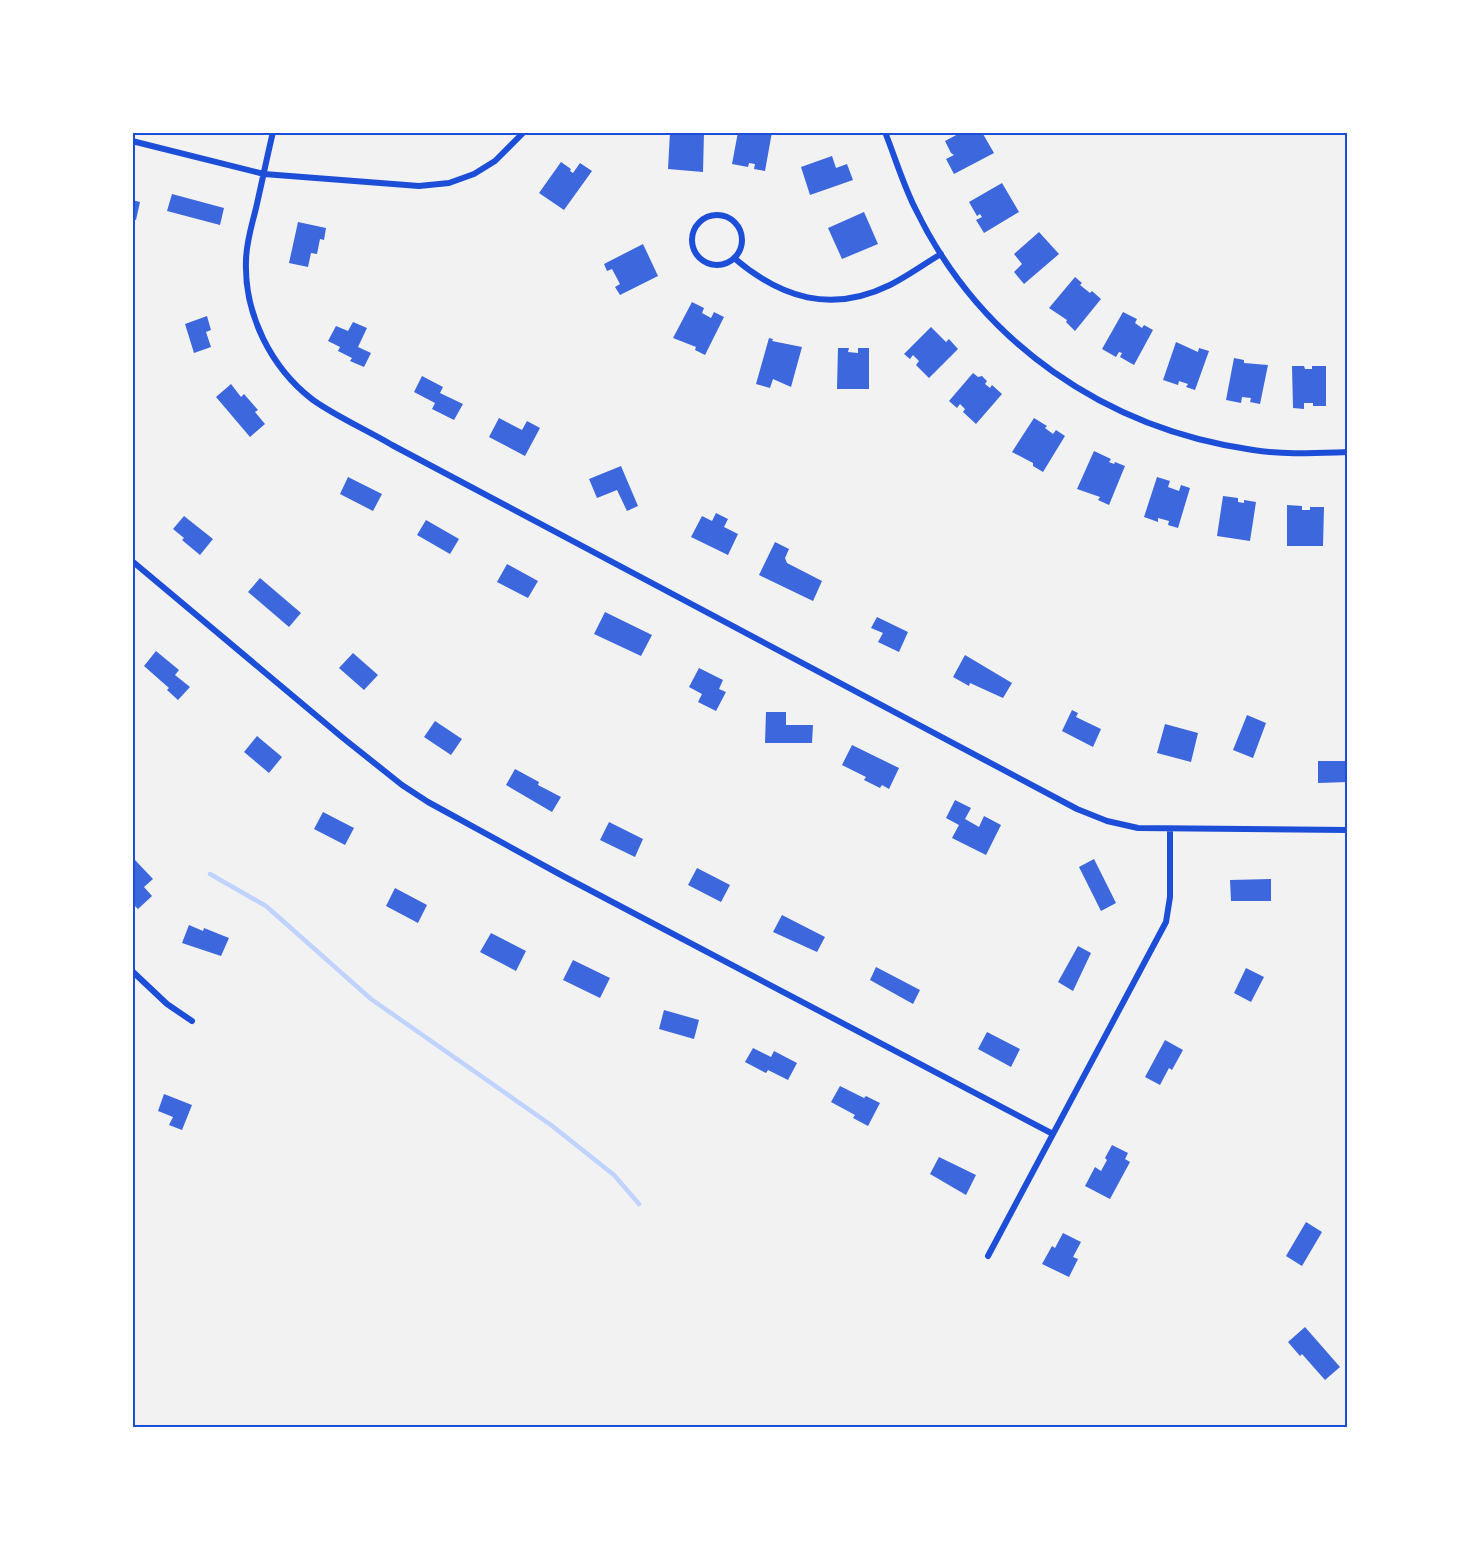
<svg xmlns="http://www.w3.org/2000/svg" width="1480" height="1560" font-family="'DM Sans',sans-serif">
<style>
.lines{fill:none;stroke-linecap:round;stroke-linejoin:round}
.stream{stroke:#bfd3fe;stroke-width:4.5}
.building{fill:#3d67dc}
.minor{stroke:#1d4ed8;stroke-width:6}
.neatline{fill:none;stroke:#1d4ed8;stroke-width:2}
</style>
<rect width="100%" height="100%" fill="#f2f2f2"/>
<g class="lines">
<path class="stream" d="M 210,874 L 266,906 L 371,999 L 551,1125 L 614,1175 L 639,1204"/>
</g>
<path class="building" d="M 670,132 L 704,132 L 703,172 L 668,169 Z
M 738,132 L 772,132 L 765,171 L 754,169 L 755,164 L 749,163 L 748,167 L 732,164 Z
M 962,132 L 987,132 L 983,134 L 994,153 L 954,174 L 946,159 L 954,155 L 951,153 L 945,141 Z
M 832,156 L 836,168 L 847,164 L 853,180 L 810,195 L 801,167 Z
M 561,162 L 571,169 L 570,171 L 573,173 L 580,163 L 592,171 L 564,210 L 539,193 Z
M 1002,183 L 1019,212 L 984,233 L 976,220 L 982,217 L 980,214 L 977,216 L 969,202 Z
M 172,194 L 224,208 L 220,225 L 167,211 Z
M 132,200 L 140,202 L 136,220 L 132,219 Z
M 864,212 L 878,244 L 842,259 L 828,228 Z
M 298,222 L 326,228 L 324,240 L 320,239 L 317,254 L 311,253 L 308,267 L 289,263 Z
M 1039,232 L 1059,254 L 1024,284 L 1014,272 L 1022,264 L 1014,254 Z
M 643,244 L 658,276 L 620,295 L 615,287 L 620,284 L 612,269 L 607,271 L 604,264 Z
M 1075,277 L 1082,283 L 1080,285 L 1090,293 L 1092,291 L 1101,299 L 1075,331 L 1066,322 L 1067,320 L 1049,308 Z
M 692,302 L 704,308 L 702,313 L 711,318 L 714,312 L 724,317 L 705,355 L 695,350 L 696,347 L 673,338 Z
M 1123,312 L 1137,319 L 1135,323 L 1142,328 L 1144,325 L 1153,330 L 1134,365 L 1120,357 L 1122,353 L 1119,352 L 1116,357 L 1102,349 Z
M 207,316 L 211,330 L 206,332 L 211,347 L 194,353 L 185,324 Z
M 353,322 L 367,328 L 358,347 L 371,353 L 364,367 L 350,361 L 352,358 L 338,351 L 340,347 L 328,341 L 336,326 L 348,331 Z
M 931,327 L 946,342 L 949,339 L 958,349 L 929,378 L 916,365 L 919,361 L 913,355 L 910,359 L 904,354 Z
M 769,338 L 773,339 L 772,341 L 802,347 L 791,387 L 773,379 L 770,388 L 756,384 Z
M 1176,342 L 1198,352 L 1199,348 L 1209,351 L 1195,390 L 1186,387 L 1188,384 L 1179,381 L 1178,385 L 1163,380 Z
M 838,348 L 849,348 L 848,352 L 858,353 L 858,348 L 869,348 L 869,389 L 837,389 Z
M 1234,358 L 1244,360 L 1244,363 L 1268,365 L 1260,404 L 1250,402 L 1251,398 L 1242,397 L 1241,403 L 1226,400 Z
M 1292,366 L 1304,366 L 1305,369 L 1312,369 L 1312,366 L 1326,366 L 1326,406 L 1313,406 L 1313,403 L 1304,403 L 1304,409 L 1293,408 Z
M 973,373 L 978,377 L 982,376 L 987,381 L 985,384 L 990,388 L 992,385 L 1002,394 L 976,424 L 963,412 L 965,409 L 960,404 L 957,408 L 949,401 Z
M 422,376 L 443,387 L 440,393 L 463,404 L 454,420 L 432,409 L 435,403 L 414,392 Z
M 231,384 L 241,397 L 244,394 L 258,410 L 255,412 L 265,424 L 250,437 L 216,397 Z
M 499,418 L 522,430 L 527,421 L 540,428 L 525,456 L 489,437 Z
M 1034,418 L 1047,426 L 1045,428 L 1053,434 L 1056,430 L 1065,436 L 1043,472 L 1033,466 L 1033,463 L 1012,452 Z
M 1094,451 L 1111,459 L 1109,462 L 1114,464 L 1115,462 L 1125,466 L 1109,505 L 1098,500 L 1100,497 L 1077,489 Z
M 621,466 L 638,506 L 627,511 L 617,490 L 597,498 L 589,479 Z
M 348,477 L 382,494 L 373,511 L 340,494 Z
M 1157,477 L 1170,481 L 1168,487 L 1179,491 L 1181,485 L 1190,488 L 1178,528 L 1168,525 L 1169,521 L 1158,518 L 1158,522 L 1144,517 Z
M 1223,496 L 1238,498 L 1238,502 L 1244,503 L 1244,500 L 1256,502 L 1250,541 L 1217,536 Z
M 1287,505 L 1302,506 L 1302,510 L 1310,510 L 1310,507 L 1324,507 L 1323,546 L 1287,546 Z
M 716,513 L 728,519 L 724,527 L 738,534 L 728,555 L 691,537 L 702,516 L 712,521 Z
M 184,516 L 213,539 L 200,555 L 182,540 L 184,538 L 173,529 Z
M 426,520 L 459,539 L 450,554 L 417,535 Z
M 775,542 L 789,549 L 785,558 L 787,563 L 822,581 L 813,601 L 759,575 Z
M 507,564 L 538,581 L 528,598 L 497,582 Z
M 260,578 L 301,613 L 289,627 L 248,592 Z
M 605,612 L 652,635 L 641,656 L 594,634 Z
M 877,617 L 908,632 L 899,652 L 878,642 L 883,633 L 871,628 Z
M 156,651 L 179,670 L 175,675 L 190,687 L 178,700 L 167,690 L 169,688 L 144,666 Z
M 353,653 L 378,675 L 364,690 L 339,668 Z
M 965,655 L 1012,683 L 1003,698 L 970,683 L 969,686 L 953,677 Z
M 699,668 L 723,680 L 719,689 L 726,692 L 716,711 L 698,702 L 702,694 L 689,687 Z
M 1072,710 L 1078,713 L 1076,717 L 1101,729 L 1093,747 L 1062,731 Z
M 766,712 L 786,712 L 786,725 L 813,725 L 812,743 L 765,743 Z
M 1247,715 L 1266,723 L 1253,758 L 1233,750 Z
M 435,721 L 462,739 L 451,755 L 424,737 Z
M 1165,724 L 1198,733 L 1191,762 L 1157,753 Z
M 257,736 L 282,757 L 269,773 L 244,752 Z
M 852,745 L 899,768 L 889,789 L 882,785 L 880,788 L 864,780 L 866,777 L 842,765 Z
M 1318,761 L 1348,761 L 1348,782 L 1318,783 Z
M 515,769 L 539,782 L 538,785 L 561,797 L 552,812 L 506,785 Z
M 955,800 L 971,808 L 965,819 L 979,827 L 984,816 L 1001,825 L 986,855 L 952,838 L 959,825 L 946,818 Z
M 323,812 L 354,828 L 345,845 L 314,829 Z
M 609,822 L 643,839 L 635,857 L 600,840 Z
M 1094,859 L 1116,903 L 1101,911 L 1079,867 Z
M 135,860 L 153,879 L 144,887 L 152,896 L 138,909 L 132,903 L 132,862 Z
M 697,868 L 730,885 L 721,902 L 688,885 Z
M 1271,879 L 1271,901 L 1231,901 L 1230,880 Z
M 395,888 L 427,905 L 418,923 L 386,906 Z
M 782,915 L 825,937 L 817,952 L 773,932 Z
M 189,925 L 203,931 L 204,928 L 229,938 L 221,956 L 182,943 Z
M 491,933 L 526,951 L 516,971 L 480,952 Z
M 1078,946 L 1091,953 L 1073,991 L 1058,982 Z
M 573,960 L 610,978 L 600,998 L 563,980 Z
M 876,967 L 920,990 L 913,1004 L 870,980 Z
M 1246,968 L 1264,977 L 1251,1002 L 1234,993 Z
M 664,1010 L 699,1020 L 694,1039 L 659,1029 Z
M 987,1032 L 1020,1049 L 1011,1067 L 978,1049 Z
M 1165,1040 L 1183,1050 L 1172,1070 L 1169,1068 L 1160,1085 L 1145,1077 Z
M 753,1048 L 771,1057 L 774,1051 L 797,1063 L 788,1080 L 768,1070 L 766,1073 L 745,1062 Z
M 840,1086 L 864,1098 L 866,1096 L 880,1103 L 868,1126 L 853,1118 L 855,1115 L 831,1102 Z
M 164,1094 L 192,1105 L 182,1130 L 169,1125 L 173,1117 L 158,1111 Z
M 1112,1145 L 1128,1153 L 1125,1159 L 1130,1162 L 1110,1199 L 1085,1186 L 1095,1167 L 1101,1171 L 1107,1160 L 1105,1158 Z
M 939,1157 L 976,1175 L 966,1195 L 930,1174 Z
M 1306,1222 L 1322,1232 L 1302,1266 L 1286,1256 Z
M 1063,1233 L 1081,1242 L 1073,1257 L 1078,1259 L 1069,1277 L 1042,1264 L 1052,1246 L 1055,1248 Z
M 1305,1327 L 1340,1367 L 1325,1380 L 1302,1354 L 1300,1356 L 1288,1342 Z"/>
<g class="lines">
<path class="minor" d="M 273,132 C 267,157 262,182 256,208 C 252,225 246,243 246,261 C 244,314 271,368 313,400 C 337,417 367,430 392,445 L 1077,809 L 1107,821 L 1138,828 L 1348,830
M 885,132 C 895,157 903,184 915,208 C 980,343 1106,429 1253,450 C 1284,455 1316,453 1348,452
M 132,141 L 264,174 L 419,186 L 449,183 L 474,174 L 495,161 L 524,132
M692 240a25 25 0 1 1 50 0a25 25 0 1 1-50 0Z
M 734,258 C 781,298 831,314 890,285 C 908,276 924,264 941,254
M 132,561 L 343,738 L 402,785 L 428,802 L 563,876 L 1053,1134
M 132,971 L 167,1004 L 192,1021
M 988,1256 L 1166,922 L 1170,897 L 1170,830"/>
</g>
<rect width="1480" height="1560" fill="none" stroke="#ffffff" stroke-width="267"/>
<rect x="134" y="134" width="1212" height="1292" class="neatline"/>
</svg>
